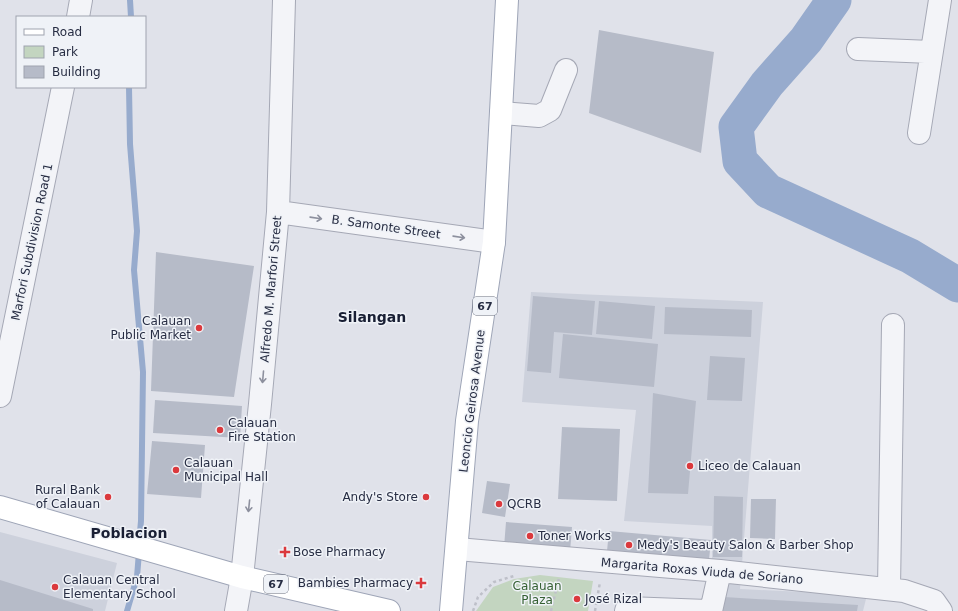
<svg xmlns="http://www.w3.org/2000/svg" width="958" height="611" font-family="'DejaVu Sans',sans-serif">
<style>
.built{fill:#cdd1dc}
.green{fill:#c3d5c0}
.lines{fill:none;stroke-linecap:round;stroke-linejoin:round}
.stream{stroke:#97abcd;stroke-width:6}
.river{stroke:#97abcd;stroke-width:35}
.building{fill:#b6bbc8}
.minor-casing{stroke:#a5a8b5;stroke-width:24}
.major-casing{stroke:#9ea5b7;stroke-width:24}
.path{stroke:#bec0c9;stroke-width:2.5;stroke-dasharray:3 3;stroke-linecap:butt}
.minor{stroke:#f3f4f8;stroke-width:22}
.major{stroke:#fff;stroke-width:22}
.oneway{stroke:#8d909e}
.poi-dot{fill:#db393d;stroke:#eff2f7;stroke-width:1.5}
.labels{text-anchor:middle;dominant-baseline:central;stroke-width:3;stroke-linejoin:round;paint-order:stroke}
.shield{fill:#eff2f7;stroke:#636879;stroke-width:1}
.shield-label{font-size:11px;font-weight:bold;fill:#272d43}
.street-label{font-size:12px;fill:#272d43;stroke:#eff2f7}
.poi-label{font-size:12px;fill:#272d43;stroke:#eff2f7;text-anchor:start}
.park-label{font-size:12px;fill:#356033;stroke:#eff2f7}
.quarter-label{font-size:14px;font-weight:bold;fill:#191f34;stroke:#eff2f7}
</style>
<rect width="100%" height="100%" fill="#e0e2ea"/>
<path class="built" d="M 531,292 L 763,302 L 740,589 L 867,595 L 863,611 L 722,611 L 712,560 L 712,526 L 624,521 L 636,410 L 522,402 Z
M 0,532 L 117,563 L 105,611 L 0,611 Z"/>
<path class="green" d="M 540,575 L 593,581 L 588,611 L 476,611 L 493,587 L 514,579 Z"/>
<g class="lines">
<path class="stream" d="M 130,0 L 131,17
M 129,87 L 130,144 L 137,231 L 134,270 L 143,372 L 141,521 L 139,543
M 127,611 L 137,577 L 139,552"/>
<path class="river" d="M 834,0 L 806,40 L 767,84 L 736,127 L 740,161 L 768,191 L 910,256 L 958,285"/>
</g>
<path class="building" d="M 599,30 L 714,52 L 701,153 L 589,113 Z
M 156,252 L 254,266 L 234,397 L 151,391 Z
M 533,296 L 595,301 L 592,335 L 554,332 L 551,373 L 527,371 Z
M 599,301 L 655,306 L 652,339 L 596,334 Z
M 665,307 L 752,310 L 751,337 L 664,334 Z
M 563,334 L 658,344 L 654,387 L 559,378 Z
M 710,356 L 745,358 L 742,401 L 707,400 Z
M 653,393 L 696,401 L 688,494 L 648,493 Z
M 155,400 L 242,406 L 240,438 L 153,433 Z
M 562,427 L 620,429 L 617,501 L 558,499 Z
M 152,441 L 205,445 L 201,498 L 147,494 Z
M 487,481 L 510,484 L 505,517 L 482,513 Z
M 714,496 L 743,497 L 742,557 L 713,557 Z
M 751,499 L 776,499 L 775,539 L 750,538 Z
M 506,522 L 572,527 L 570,552 L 504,547 Z
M 609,531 L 711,540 L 709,560 L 607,551 Z
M 0,580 L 93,609 L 93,611 L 0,611 Z
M 724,597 L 858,605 L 857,611 L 722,611 Z"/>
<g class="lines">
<defs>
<path id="minor" d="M 78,17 L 81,0
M 858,49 L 931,52
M 501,113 L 539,116 L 550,110 L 566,70
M 919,133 L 940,0
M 278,212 L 494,242
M 0,396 L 63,87
M 457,549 L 720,571 L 904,591 L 934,601 L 941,611
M 889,589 L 893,325
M 236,611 L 242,577 L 260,404 L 278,212 L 284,0
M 626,611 L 627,608 L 707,611
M 711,611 L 720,571"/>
<path id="major" d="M 0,507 L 242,577 L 389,611
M 451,611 L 467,421 L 494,242 L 507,0"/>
</defs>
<use href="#minor" class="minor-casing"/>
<use href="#major" class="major-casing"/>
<path class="path" d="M 473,611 L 478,597 L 494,582 L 514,576
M 551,611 L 559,578
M 595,611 L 600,582"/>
<use href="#minor" class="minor"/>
<use href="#major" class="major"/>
</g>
<defs><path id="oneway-shaft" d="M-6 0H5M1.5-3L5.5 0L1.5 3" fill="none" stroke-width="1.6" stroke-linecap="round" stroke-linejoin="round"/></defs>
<g class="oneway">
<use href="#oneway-shaft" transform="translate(316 218) rotate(8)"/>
<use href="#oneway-shaft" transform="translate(459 237) rotate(8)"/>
<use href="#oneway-shaft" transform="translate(263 377) rotate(95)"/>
<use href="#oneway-shaft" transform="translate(249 506) rotate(96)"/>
</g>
<g class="poi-dot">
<circle cx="199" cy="328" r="4"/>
<circle cx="220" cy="430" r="4"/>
<circle cx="690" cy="466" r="4"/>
<circle cx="176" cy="470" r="4"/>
<circle cx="108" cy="497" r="4"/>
<circle cx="426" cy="497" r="4"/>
<circle cx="499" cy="504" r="4"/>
<circle cx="530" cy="536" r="4"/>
<circle cx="629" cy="545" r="4"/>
<path d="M283 546h4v4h4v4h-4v4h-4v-4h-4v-4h4z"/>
<path d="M419 577h4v4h4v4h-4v4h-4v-4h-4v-4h4z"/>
<circle cx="55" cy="587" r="4"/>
<circle cx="577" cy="599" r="4"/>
</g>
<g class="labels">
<g class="shield">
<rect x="473" y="297" width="24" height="18" rx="3"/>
<rect x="264" y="575" width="24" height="18" rx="3"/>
</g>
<g class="shield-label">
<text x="485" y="306">67</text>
<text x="276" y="584">67</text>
</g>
<g class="street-label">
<text transform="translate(386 227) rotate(8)">B. Samonte Street</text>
<text transform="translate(32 242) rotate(-78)">Marfori Subdivision Road 1</text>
<text transform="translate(271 289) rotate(-85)">Alfredo M. Marfori Street</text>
<text transform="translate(472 401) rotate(-83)">Leoncio Geirosa Avenue</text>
<text transform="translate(702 571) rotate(5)">Margarita Roxas Viuda de Soriano</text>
</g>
<g class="poi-label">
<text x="191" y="321" text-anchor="end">Calauan<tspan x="191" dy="14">Public Market</tspan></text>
<text x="228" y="423">Calauan<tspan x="228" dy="14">Fire Station</tspan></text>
<text x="184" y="463">Calauan<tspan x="184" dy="14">Municipal Hall</tspan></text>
<text x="698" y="466">Liceo de Calauan</text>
<text x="100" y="490" text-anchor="end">Rural Bank<tspan x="100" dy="14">of Calauan</tspan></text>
<text x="418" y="497" text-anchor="end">Andy's Store</text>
<text x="507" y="504">QCRB</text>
<text x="538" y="536">Toner Works</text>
<text x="637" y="545">Medy's Beauty Salon &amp; Barber Shop</text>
<text x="293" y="552">Bose Pharmacy</text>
<text x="63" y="580">Calauan Central<tspan x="63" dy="14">Elementary School</tspan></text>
<text x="413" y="583" text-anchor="end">Bambies Pharmacy</text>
<text x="585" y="599">José Rizal</text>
</g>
<g class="park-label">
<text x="537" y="586">Calauan<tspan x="537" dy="14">Plaza</tspan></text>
</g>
<g class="quarter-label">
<text x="372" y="317">Silangan</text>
<text x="129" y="533">Poblacion</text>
</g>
</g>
<rect x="16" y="16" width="130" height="72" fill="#eff2f7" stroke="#9fa3af"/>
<rect x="24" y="29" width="20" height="6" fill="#ffffff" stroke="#9fa3af"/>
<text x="52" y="36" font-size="12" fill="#272d43">Road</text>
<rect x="24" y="46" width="20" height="12" fill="#c3d5c0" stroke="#9fa3af"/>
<text x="52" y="56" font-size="12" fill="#272d43">Park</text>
<rect x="24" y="66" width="20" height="12" fill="#b6bbc8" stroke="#9fa3af"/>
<text x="52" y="76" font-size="12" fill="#272d43">Building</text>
</svg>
